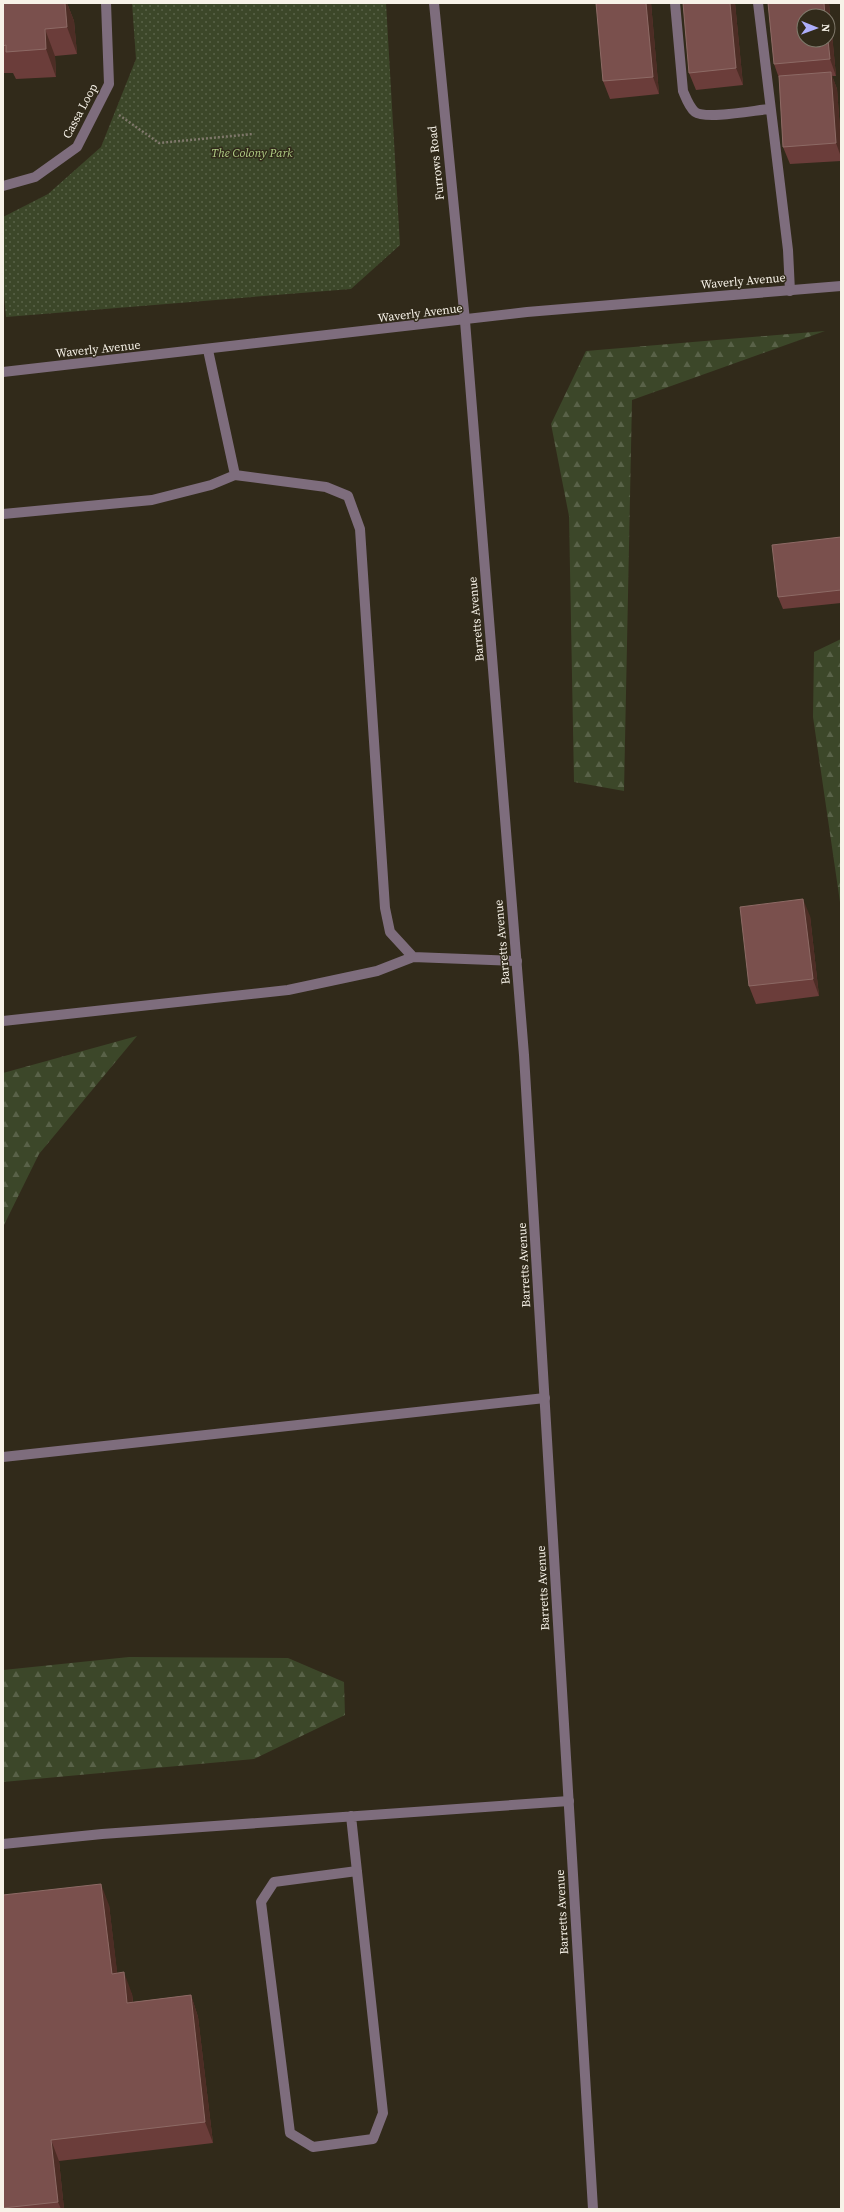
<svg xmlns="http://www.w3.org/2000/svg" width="844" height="2212" font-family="'Source Serif 4',serif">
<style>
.forest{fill:url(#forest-firs)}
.park{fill:url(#park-dots)}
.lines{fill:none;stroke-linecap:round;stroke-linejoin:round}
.path{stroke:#7e776a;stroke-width:2.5;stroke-dasharray:2 2;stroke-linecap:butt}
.service{stroke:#7e6d7d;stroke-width:10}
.minor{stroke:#7e6d7d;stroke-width:10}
.tertiary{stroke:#7e6d7d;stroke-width:10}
.wall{fill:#6b3d3a}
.shaded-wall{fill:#4d2d25}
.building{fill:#7a504d;stroke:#8d6a65}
.labels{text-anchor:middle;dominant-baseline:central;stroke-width:3;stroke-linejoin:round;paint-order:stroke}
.street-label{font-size:12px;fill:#f7f2e8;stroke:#312a1a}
.park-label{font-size:12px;font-style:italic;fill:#b0cc84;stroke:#312a1a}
</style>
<defs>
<pattern id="forest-firs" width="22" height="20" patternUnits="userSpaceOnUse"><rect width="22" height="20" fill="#3c4729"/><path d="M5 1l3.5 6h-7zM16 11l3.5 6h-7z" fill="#596248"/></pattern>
<pattern id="park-dots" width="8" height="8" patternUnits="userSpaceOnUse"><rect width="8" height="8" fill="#3c4729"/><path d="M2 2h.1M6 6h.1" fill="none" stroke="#596248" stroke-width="1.8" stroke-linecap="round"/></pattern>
</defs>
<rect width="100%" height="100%" fill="#312a1a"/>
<path class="forest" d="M 825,331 L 632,400 L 624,791 L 574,782 L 569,516 L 551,424 L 586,351 Z
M 841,639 L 841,909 L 813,717 L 814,652 Z
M 137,1036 L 39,1154 L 3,1227 L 3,1073 Z
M 129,1657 L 288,1658 L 344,1682 L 345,1715 L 254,1759 L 3,1782 L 3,1670 Z"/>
<path class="park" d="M 132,3 L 386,3 L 400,245 L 351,289 L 6,317 L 3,284 L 3,217 L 48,194 L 101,147 L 136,59 Z"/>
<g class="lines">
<path class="path" d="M 119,115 L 159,143 L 253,134"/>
<path class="service" d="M 675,3 L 683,91 C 686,98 689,107 695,112 C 706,120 756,110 770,109
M 758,3 L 788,250 L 790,291
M 208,350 L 235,475
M 3,514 L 152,500 L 211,485 L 235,475 L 326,487 L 348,496 L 360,529 L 385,908 L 390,932 L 413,957
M 3,1021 L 288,990 L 377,971 L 413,957 L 517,961
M 3,1457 L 545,1398
M 351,1816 L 383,2113 L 373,2139 L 313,2147 L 290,2133 L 261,1902 L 274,1882 L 357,1871
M 3,1844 L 102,1834 L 569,1801"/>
<path class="minor" d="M 3,186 L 35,177 L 77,147 L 109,84 L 106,3
M 465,321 L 524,1055 L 593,2209"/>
<path class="tertiary" d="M 434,3 L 465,321
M 3,372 L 527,312 L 841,286"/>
</g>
<path class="wall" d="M 3,3 L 67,3 L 74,21 L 77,54 L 55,56 L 56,77 L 16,79 L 13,73 L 3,73 Z
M 651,3 L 659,94 L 610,99 L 603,81 Z
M 735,3 L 743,85 L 696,90 L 689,73 Z
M 768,3 L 829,3 L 836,76 L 832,76 L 837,89 L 841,143 L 841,161 L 790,164 L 783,147 L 779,78 L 774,64 Z
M 841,537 L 841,603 L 783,609 L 778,597 Z
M 810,916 L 819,996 L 756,1004 L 749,986 Z
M 3,1895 L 109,1905 L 117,1973 L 132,1994 L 133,2002 L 191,1995 L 198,2017 L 213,2143 L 59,2161 L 64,2209 L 3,2209 Z"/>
<path class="shaded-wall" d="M 65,3 L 67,3 L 74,21 L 77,54 L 67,27 Z
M 646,3 L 651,3 L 659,94 L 653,77 Z
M 730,3 L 735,3 L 743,85 L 736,68 Z
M 824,3 L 829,3 L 836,76 L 830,59 L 828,40 L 828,16 L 825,16 Z
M 45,29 L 55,56 L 56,77 L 46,49 Z
M 831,72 L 837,89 L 841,143 L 841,157 L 836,143 Z
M 803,899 L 810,916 L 819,996 L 813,979 Z
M 101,1884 L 109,1905 L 120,1995 L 112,1974 Z
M 124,1972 L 132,1994 L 135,2024 L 127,2003 Z
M 191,1995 L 198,2017 L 213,2143 L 205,2122 Z
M 51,2140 L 59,2161 L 64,2209 L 61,2209 L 58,2202 Z"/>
<path class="building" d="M 3,3 L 65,3 L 67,27 L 45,29 L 46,49 L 6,52 L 6,45 L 3,46 Z
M 596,3 L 646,3 L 653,77 L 603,81 Z
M 683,3 L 730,3 L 736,68 L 689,73 Z
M 768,3 L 824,3 L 825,16 L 804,16 L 804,40 L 828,40 L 830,59 L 774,64 Z
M 831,72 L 836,143 L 783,147 L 779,76 Z
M 841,537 L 841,590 L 778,597 L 772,545 Z
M 803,899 L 813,979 L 749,986 L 740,907 Z
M 101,1884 L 112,1974 L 124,1972 L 127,2003 L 191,1995 L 205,2122 L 51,2140 L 58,2202 L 3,2208 L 3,1895 Z"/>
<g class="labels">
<g class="street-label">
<text transform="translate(80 111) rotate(-62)">Cassa Loop</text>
<text transform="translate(436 163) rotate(-96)">Furrows Road</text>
<text transform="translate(743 281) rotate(-5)">Waverly Avenue</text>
<text transform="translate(420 313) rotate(-7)">Waverly Avenue</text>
<text transform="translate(98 349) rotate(-6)">Waverly Avenue</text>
<text transform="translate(476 619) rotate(-95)">Barretts Avenue</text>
<text transform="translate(502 942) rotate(-95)">Barretts Avenue</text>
<text transform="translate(524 1265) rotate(-93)">Barretts Avenue</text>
<text transform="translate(543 1588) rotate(-93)">Barretts Avenue</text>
<text transform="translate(562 1912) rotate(-93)">Barretts Avenue</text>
</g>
<g class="park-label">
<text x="252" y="153">The Colony Park</text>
</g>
</g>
<rect width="844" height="2212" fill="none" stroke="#f7f2e8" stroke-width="8"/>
<g transform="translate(816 28) rotate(91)"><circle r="19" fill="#312a1a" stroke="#807a6c"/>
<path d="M0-3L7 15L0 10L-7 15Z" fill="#aeaefb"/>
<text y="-6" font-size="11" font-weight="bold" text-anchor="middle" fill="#f7f2e8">N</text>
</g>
</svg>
